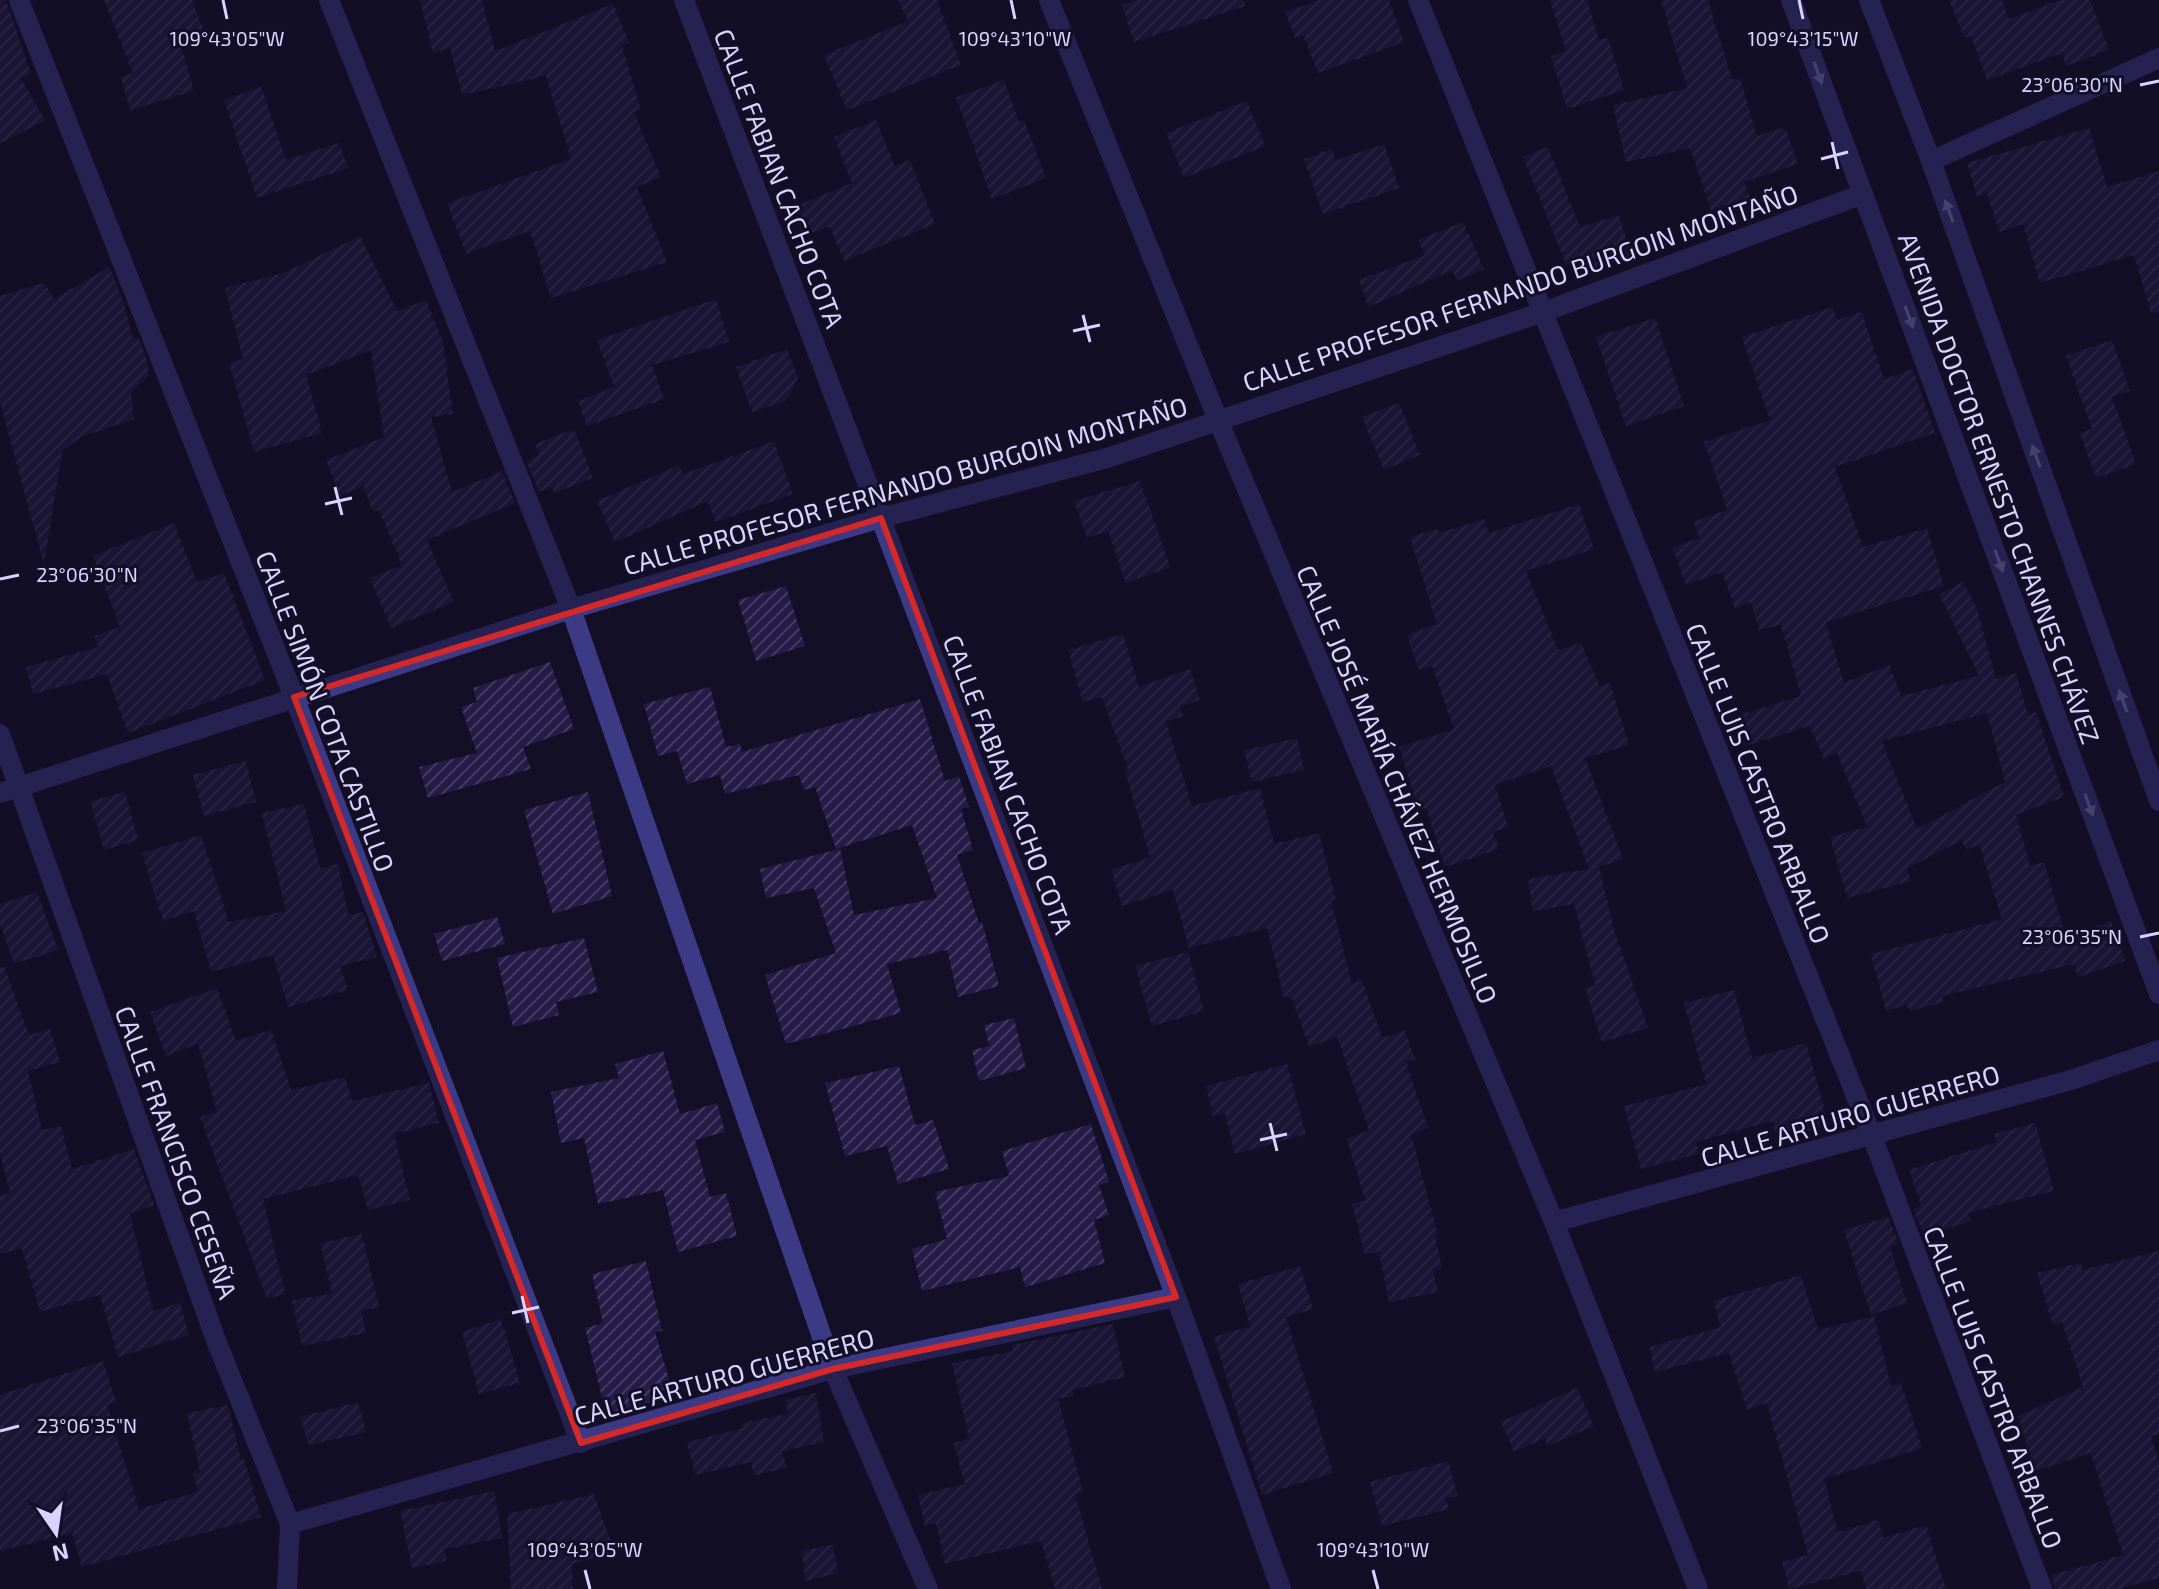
<svg xmlns="http://www.w3.org/2000/svg" width="2159" height="1589" font-family="'Exo 2',sans-serif">
<style>
.building{fill:url(#building-hatch);fill-rule:evenodd}
.lines{fill:none;stroke-linecap:round;stroke-linejoin:round}
.minor{stroke:#3d3a85;stroke-width:20}
.tertiary{stroke:#3d3a85;stroke-width:20}
.oneway{fill:#837fbc}
.marked{fill:none;stroke:#d62828;stroke-width:6;stroke-linejoin:round}
.ticks{fill:none;stroke:#d9d4ff;stroke-width:3}
.labels{text-anchor:middle;dominant-baseline:central;stroke-width:6;stroke-linejoin:round;paint-order:stroke}
.street-label{font-size:26px;fill:#d9d4ff;stroke:#130f26}
.ticks-label{font-size:20px;text-anchor:middle;fill:#d9d4ff;stroke:#130f26;stroke-width:6;stroke-linejoin:round;paint-order:stroke}
</style>
<defs>
<pattern id="building-hatch" width="6" height="6" patternUnits="userSpaceOnUse" patternTransform="scale(2)"><rect width="6" height="6" fill="#241b47"/><path d="M-1 1l2-2M0 6l6-6M5 7l2-2" fill="none" stroke="#433b63"/></pattern>
</defs>
<rect width="100%" height="100%" fill="#130f26"/>
<path class="building" d="M 0,0 L 6,0 L 31,74 L 21,78 L 45,121 L 0,143 Z
M 104,0 L 192,0 L 207,38 L 182,49 L 194,91 L 130,110 L 121,77 L 133,73 Z
M 420,0 L 482,0 L 495,51 L 613,4 L 629,43 L 622,46 L 641,110 L 634,112 L 661,177 L 637,187 L 667,262 L 551,298 L 530,231 L 466,254 L 447,203 L 571,159 L 546,76 L 462,95 L 450,48 L 433,53 Z
M 898,0 L 937,0 L 961,65 L 847,110 L 824,55 L 908,21 Z
M 1138,0 L 1244,0 L 1245,6 L 1134,42 L 1122,5 Z
M 1320,0 L 1389,0 L 1404,42 L 1318,73 L 1303,35 L 1295,38 L 1285,12 Z
M 1550,0 L 1587,0 L 1599,40 L 1608,38 L 1624,90 L 1567,109 L 1551,56 L 1566,51 Z
M 1661,0 L 1708,0 L 1732,80 L 1740,78 L 1757,136 L 1785,127 L 1798,164 L 1744,182 L 1750,198 L 1711,210 L 1690,148 L 1626,162 L 1613,105 L 1687,88 Z
M 1949,0 L 2002,0 L 2009,19 L 2061,0 L 2090,0 L 2109,50 L 2066,66 L 2062,53 L 1987,80 L 1971,36 L 1964,38 Z
M 1004,80 L 1019,122 L 1024,120 L 1046,178 L 992,199 L 956,97 Z
M 261,87 L 286,160 L 339,143 L 348,168 L 257,198 L 224,100 Z
M 1247,101 L 1265,146 L 1184,178 L 1166,133 Z
M 876,120 L 895,166 L 910,160 L 935,224 L 844,261 L 830,227 L 801,236 L 796,206 L 852,183 L 834,137 Z
M 2089,128 L 2107,187 L 2159,171 L 2159,312 L 2151,313 L 2134,255 L 2040,283 L 2023,224 L 1999,232 L 1987,193 L 1977,196 L 1967,163 Z
M 1384,144 L 1399,188 L 1323,214 L 1304,159 L 1332,149 L 1336,160 Z
M 1548,147 L 1580,227 L 1619,215 L 1632,257 L 1575,274 L 1572,262 L 1566,264 L 1523,157 Z
M 1463,222 L 1484,269 L 1457,281 L 1452,270 L 1369,307 L 1359,280 L 1425,255 L 1418,240 Z
M 360,236 L 397,311 L 426,300 L 443,342 L 453,414 L 431,417 L 452,492 L 502,471 L 515,503 L 427,540 L 454,602 L 391,628 L 370,578 L 402,565 L 379,510 L 373,512 L 363,486 L 340,496 L 326,460 L 384,437 L 371,350 L 306,375 L 322,433 L 254,452 L 229,363 L 243,359 L 225,288 L 284,273 Z
M 109,267 L 124,303 L 132,337 L 139,339 L 147,360 L 149,375 L 131,392 L 134,419 L 81,437 L 62,451 L 44,565 L 0,402 L 0,296 L 44,283 L 54,299 Z
M 716,299 L 729,342 L 652,365 L 664,399 L 587,426 L 578,401 L 614,387 L 597,340 Z
M 1833,307 L 1837,320 L 1862,312 L 1884,379 L 1913,369 L 1935,433 L 1835,467 L 1863,547 L 1927,528 L 1944,586 L 1826,622 L 1844,683 L 1889,665 L 1901,696 L 1979,676 L 1939,594 L 1963,582 L 1977,609 L 1996,679 L 2016,673 L 2028,715 L 2036,712 L 2064,797 L 2016,815 L 2030,866 L 2044,862 L 2066,938 L 2111,921 L 2125,961 L 2078,977 L 2074,964 L 1942,996 L 1944,1002 L 1910,1011 L 1907,1005 L 1886,1011 L 1871,954 L 2002,919 L 1979,844 L 1967,850 L 1961,840 L 1907,869 L 1911,881 L 1847,898 L 1830,837 L 1867,827 L 1837,753 L 1824,759 L 1810,726 L 1748,745 L 1739,715 L 1801,696 L 1781,625 L 1759,630 L 1751,602 L 1735,608 L 1722,572 L 1686,585 L 1672,548 L 1699,538 L 1693,522 L 1727,510 L 1704,442 L 1770,420 L 1742,337 ZM 1987,713 L 2005,782 L 1917,829 L 1882,741 Z
M 1655,318 L 1684,406 L 1626,426 L 1596,337 Z
M 2112,340 L 2130,391 L 2112,397 L 2136,464 L 2096,478 L 2080,433 L 2092,429 L 2066,356 Z
M 787,349 L 798,378 L 786,401 L 752,412 L 736,367 Z
M 1399,403 L 1420,455 L 1384,470 L 1362,417 Z
M 574,429 L 593,478 L 554,493 L 552,487 L 539,492 L 526,461 L 539,455 L 535,444 Z
M 774,441 L 793,494 L 716,522 L 708,501 L 615,542 L 597,501 L 679,465 L 683,474 Z
M 1140,481 L 1170,567 L 1126,583 L 1108,531 L 1087,538 L 1074,501 Z
M 1579,504 L 1594,549 L 1526,571 L 1558,650 L 1581,643 L 1600,686 L 1610,683 L 1629,745 L 1585,758 L 1623,859 L 1599,867 L 1614,929 L 1648,1028 L 1602,1042 L 1585,988 L 1595,985 L 1574,904 L 1533,911 L 1528,879 L 1589,869 L 1551,766 L 1495,785 L 1508,827 L 1493,832 L 1499,849 L 1445,867 L 1426,808 L 1419,810 L 1399,747 L 1454,729 L 1432,666 L 1419,670 L 1407,635 L 1437,624 L 1410,537 L 1437,529 L 1439,533 L 1484,519 L 1489,533 Z
M 174,523 L 197,582 L 224,573 L 265,680 L 128,733 L 107,674 L 33,694 L 26,667 L 98,647 L 94,636 L 120,627 L 93,556 Z
M 786,586 L 805,646 L 756,661 L 738,600 Z
M 1123,634 L 1139,687 L 1190,669 L 1200,700 L 1180,707 L 1183,716 L 1166,722 L 1192,806 L 1260,788 L 1274,844 L 1319,833 L 1336,900 L 1331,901 L 1352,984 L 1362,980 L 1382,1038 L 1405,1030 L 1415,1059 L 1406,1062 L 1428,1128 L 1411,1134 L 1438,1235 L 1435,1236 L 1442,1268 L 1433,1270 L 1438,1292 L 1389,1302 L 1379,1251 L 1365,1255 L 1352,1204 L 1365,1200 L 1347,1139 L 1369,1130 L 1337,1037 L 1309,1047 L 1291,996 L 1284,998 L 1267,928 L 1189,948 L 1173,890 L 1122,906 L 1111,870 L 1150,857 L 1125,771 L 1128,770 L 1102,697 L 1083,702 L 1068,650 Z
M 550,662 L 574,729 L 523,747 L 531,769 L 428,798 L 419,767 L 477,753 L 461,707 L 477,702 L 473,688 Z
M 710,687 L 726,747 L 740,744 L 742,752 L 920,699 L 945,781 L 959,776 L 969,807 L 961,809 L 973,850 L 957,855 L 979,923 L 982,922 L 999,986 L 958,997 L 947,950 L 887,964 L 901,1013 L 786,1044 L 765,975 L 836,953 L 814,888 L 766,898 L 760,869 L 840,849 L 854,915 L 937,898 L 912,825 L 836,849 L 815,787 L 804,790 L 799,775 L 725,794 L 720,775 L 687,784 L 677,751 L 658,756 L 644,704 Z
M 1297,738 L 1304,770 L 1252,782 L 1244,750 Z
M 246,761 L 256,802 L 204,816 L 193,775 Z
M 125,792 L 138,840 L 104,850 L 90,801 Z
M 588,792 L 612,896 L 553,914 L 524,810 Z
M 304,804 L 320,868 L 338,864 L 348,915 L 363,912 L 377,957 L 340,966 L 348,990 L 288,1007 L 273,955 L 211,972 L 194,911 L 163,921 L 142,853 L 201,835 L 229,922 L 286,911 L 262,813 Z
M 37,892 L 58,950 L 14,964 L 0,924 L 0,904 Z
M 497,917 L 505,944 L 442,961 L 434,934 Z
M 584,938 L 598,992 L 556,1002 L 559,1015 L 513,1027 L 497,958 Z
M 1188,952 L 1204,1011 L 1152,1026 L 1135,966 Z
M 4,966 L 29,1035 L 50,1029 L 60,1062 L 28,1071 L 42,1130 L 61,1126 L 72,1169 L 134,1149 L 154,1205 L 130,1213 L 153,1311 L 180,1303 L 189,1335 L 118,1357 L 100,1295 L 40,1312 L 22,1248 L 0,1254 L 0,1196 L 10,1193 L 0,1153 L 0,967 Z
M 217,988 L 236,1041 L 271,1030 L 291,1090 L 345,1077 L 352,1101 L 429,1083 L 439,1123 L 394,1134 L 410,1200 L 368,1210 L 358,1175 L 263,1199 L 285,1294 L 267,1299 L 200,1117 L 217,1112 L 198,1044 L 166,1056 L 150,1012 Z
M 1734,990 L 1752,1058 L 1806,1043 L 1829,1125 L 1778,1139 L 1772,1121 L 1696,1142 L 1699,1154 L 1641,1169 L 1624,1106 L 1706,1084 L 1684,1003 Z
M 1014,1018 L 1026,1068 L 979,1081 L 972,1050 L 989,1046 L 984,1025 Z
M 663,1051 L 680,1114 L 717,1103 L 725,1132 L 695,1140 L 710,1197 L 726,1193 L 737,1236 L 678,1252 L 663,1190 L 598,1204 L 584,1138 L 561,1143 L 551,1092 L 619,1078 L 615,1064 Z
M 1287,1064 L 1306,1134 L 1235,1154 L 1225,1113 L 1213,1116 L 1206,1086 Z
M 899,1066 L 915,1125 L 933,1120 L 949,1169 L 898,1184 L 887,1146 L 845,1156 L 825,1083 Z
M 2035,1123 L 2054,1191 L 1968,1213 L 1971,1221 L 1924,1236 L 1913,1209 L 1921,1206 L 1909,1170 L 1996,1142 L 1994,1134 Z
M 1091,1124 L 1109,1182 L 1099,1185 L 1109,1215 L 1094,1220 L 1105,1263 L 1025,1287 L 1020,1267 L 922,1291 L 912,1249 L 947,1239 L 935,1192 L 1009,1176 L 1002,1151 Z
M 1888,1217 L 1899,1244 L 1890,1247 L 1907,1303 L 1871,1315 L 1844,1230 Z
M 362,1234 L 379,1307 L 361,1311 L 366,1333 L 302,1346 L 292,1301 L 332,1293 L 320,1243 Z
M 2159,1251 L 2159,1434 L 2151,1436 L 2159,1463 L 2159,1578 L 2119,1589 L 2055,1589 L 2051,1575 L 2123,1555 L 2091,1453 L 2035,1471 L 2018,1416 L 2083,1387 L 2062,1322 L 2053,1325 L 2037,1273 L 2081,1263 L 2082,1270 Z
M 646,1261 L 662,1331 L 655,1332 L 674,1396 L 606,1414 L 585,1328 L 603,1323 L 592,1274 Z
M 1300,1266 L 1313,1309 L 1286,1317 L 1333,1473 L 1262,1495 L 1214,1337 L 1250,1326 L 1238,1284 Z
M 1801,1275 L 1818,1330 L 1874,1316 L 1891,1386 L 1901,1383 L 1922,1448 L 1824,1479 L 1838,1532 L 1878,1520 L 1883,1538 L 1926,1525 L 1946,1589 L 1866,1589 L 1861,1571 L 1789,1589 L 1782,1562 L 1808,1555 L 1767,1403 L 1747,1410 L 1729,1353 L 1655,1372 L 1649,1347 L 1721,1327 L 1713,1301 Z
M 501,1319 L 520,1383 L 479,1394 L 462,1332 Z
M 1113,1324 L 1125,1377 L 1073,1390 L 1074,1396 L 1058,1399 L 1083,1492 L 1075,1494 L 1102,1589 L 1055,1589 L 1041,1541 L 945,1564 L 936,1523 L 925,1526 L 918,1495 L 965,1484 L 953,1443 L 969,1439 L 952,1363 L 1013,1351 L 1012,1345 Z
M 103,1361 L 116,1402 L 107,1405 L 139,1509 L 198,1492 L 193,1474 L 200,1472 L 187,1413 L 228,1405 L 241,1460 L 244,1459 L 261,1517 L 82,1567 L 72,1533 L 0,1551 L 0,1395 Z
M 1577,1388 L 1594,1426 L 1548,1446 L 1545,1438 L 1514,1452 L 1501,1422 Z
M 816,1393 L 824,1442 L 782,1451 L 787,1468 L 754,1475 L 751,1462 L 695,1475 L 687,1442 L 743,1428 L 742,1423 L 788,1414 L 785,1400 Z
M 358,1402 L 366,1432 L 309,1445 L 300,1417 Z
M 1448,1461 L 1458,1496 L 1446,1499 L 1449,1509 L 1382,1526 L 1370,1482 Z
M 494,1491 L 502,1538 L 444,1549 L 447,1561 L 412,1568 L 400,1511 Z
M 594,1494 L 615,1553 L 572,1564 L 573,1589 L 511,1589 L 507,1514 Z
M 833,1545 L 838,1573 L 806,1581 L 801,1551 Z"/>
<g class="lines">
<path class="minor" d="M 19,0 L 294,697 L 581,1443
M 329,0 L 571,609 L 833,1369 L 928,1589
M 684,0 L 1176,1297 L 1281,1589
M 1049,0 L 1218,420 L 1554,1222 L 1698,1589
M 1418,0 L 1872,1136 L 2042,1589
M 1931,161 L 2159,58
M 0,734 L 217,1343 L 290,1524 L 287,1589
M 0,793 L 571,609 L 881,518 L 1107,458 L 1543,312 L 1863,194
M 1554,1222 L 2071,1080 L 2159,1050
M 290,1524 L 833,1369 L 1176,1297"/>
<path class="tertiary" d="M 1791,0 L 2159,994
M 1869,0 L 1931,161 L 2159,801"/>
</g>
<defs><path id="oneway-solid" d="M-6-.8H1V-3.2L6.5 0L1 3.2V.8H-6Z" transform="scale(2)"/></defs>
<g class="oneway">
<use href="#oneway-solid" transform="translate(1818 73) rotate(70)"/>
<use href="#oneway-solid" transform="translate(1949 211) rotate(-110)"/>
<use href="#oneway-solid" transform="translate(1909 317) rotate(70)"/>
<use href="#oneway-solid" transform="translate(2036 456) rotate(-110)"/>
<use href="#oneway-solid" transform="translate(1999 561) rotate(70)"/>
<use href="#oneway-solid" transform="translate(2123 701) rotate(-110)"/>
<use href="#oneway-solid" transform="translate(2089 805) rotate(70)"/>
</g>
<path d="M0 0H2159V1589H0ZM 881,518 L 1176,1297 L 833,1369 L 581,1443 L 294,697 Z" fill="#130f26" fill-opacity=".55" fill-rule="evenodd"/>
<path class="marked" d="M 881,518 L 1176,1297 L 833,1369 L 581,1443 L 294,697 Z"/>
<path class="ticks" d="M 223,0 L 227,19M 1011,0 L 1015,19M 1799,0 L 1803,19M 2140,85 L 2159,81M 1832,142 L 1838,169M 1821,159 L 1848,152M 1083,315 L 1090,342M 1073,331 L 1100,325M 335,487 L 342,515M 325,504 L 352,498M 0,579 L 19,575M 2140,937 L 2159,933M 1270,1123 L 1277,1151M 1260,1140 L 1287,1134M 522,1296 L 528,1323M 512,1313 L 539,1307M 0,1431 L 19,1426M 585,1570 L 590,1589M 1373,1570 L 1378,1589"/>
<g class="labels">
<g class="street-label">
<text transform="translate(780 178) rotate(69)">CALLE FABIAN CACHO COTA</text>
<text transform="translate(1520 287) rotate(-19)">CALLE PROFESOR FERNANDO BURGOIN MONTAÑO</text>
<text transform="translate(905 485) rotate(-16)">CALLE PROFESOR FERNANDO BURGOIN MONTAÑO</text>
<text transform="translate(2000 488) rotate(70)">AVENIDA DOCTOR ERNESTO CHANNES CHÁVEZ</text>
<text transform="translate(326 711) rotate(69)">CALLE SIMÓN COTA CASTILLO</text>
<text transform="translate(1759 783) rotate(68)">CALLE LUIS CASTRO ARBALLO</text>
<text transform="translate(1009 784) rotate(69)">CALLE FABIAN CACHO COTA</text>
<text transform="translate(1398 784) rotate(67)">CALLE JOSÉ MARÍA CHÁVEZ HERMOSILLO</text>
<text transform="translate(1850 1115) rotate(-16)">CALLE ARTURO GUERRERO</text>
<text transform="translate(177 1152) rotate(70)">CALLE FRANCISCO CESEÑA</text>
<text transform="translate(724 1376) rotate(-15)">CALLE ARTURO GUERRERO</text>
<text transform="translate(1994 1387) rotate(69)">CALLE LUIS CASTRO ARBALLO</text>
</g>
</g>
<g class="ticks-label">
<text x="227" y="46">109°43'05"W</text>
<text x="1015" y="46">109°43'10"W</text>
<text x="1803" y="46">109°43'15"W</text>
<text x="2072" y="92">23°06'30"N</text>
<text x="87" y="582">23°06'30"N</text>
<text x="2072" y="944">23°06'35"N</text>
<text x="87" y="1433">23°06'35"N</text>
<text x="585" y="1557">109°43'05"W</text>
<text x="1373" y="1557">109°43'10"W</text>
</g>
<g transform="translate(56 1533) rotate(167)" stroke="#130f26" stroke-width="6" paint-order="stroke">
<path d="M0-6L14 30L0 20L-14 30Z" fill="#d9d4ff"/>
<text y="-12" font-size="22" font-weight="bold" text-anchor="middle" fill="#d9d4ff">N</text>
</g>
</svg>
